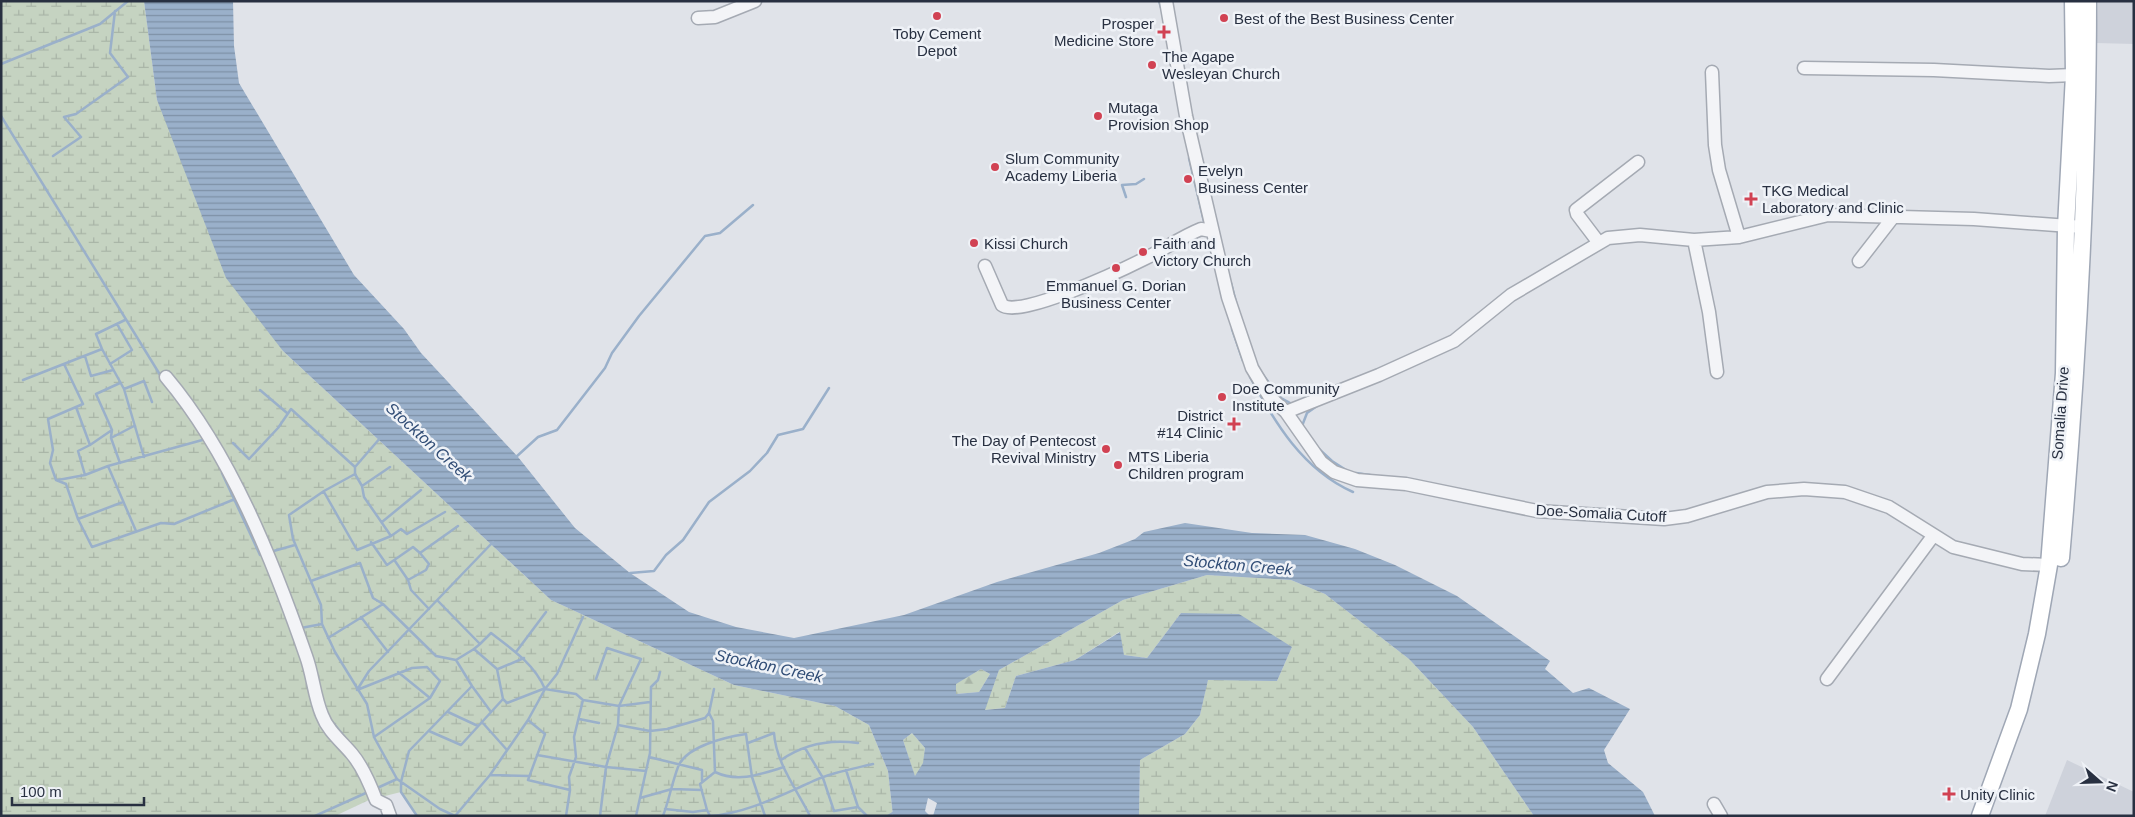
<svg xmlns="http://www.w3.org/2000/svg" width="2135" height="817" font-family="Arial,sans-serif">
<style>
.built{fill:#ced2db}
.forest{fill:url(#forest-firs)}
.wetland{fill:url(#wetland-marsh)}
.water{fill:url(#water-rules);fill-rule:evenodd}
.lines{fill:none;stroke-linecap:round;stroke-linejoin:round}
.stream{stroke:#9ab0ca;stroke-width:2.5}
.minor-casing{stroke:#a5aab3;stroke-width:15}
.major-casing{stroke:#9fa7b5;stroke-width:19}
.minor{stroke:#f3f4f7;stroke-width:12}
.major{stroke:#fff;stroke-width:16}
.poi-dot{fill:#d14253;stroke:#eff2f7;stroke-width:2}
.labels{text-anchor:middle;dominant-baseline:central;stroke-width:5;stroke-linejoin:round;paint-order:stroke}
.poi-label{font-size:15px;fill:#283041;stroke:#eff2f7;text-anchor:start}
.street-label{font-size:15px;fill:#283041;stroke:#eff2f7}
.water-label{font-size:16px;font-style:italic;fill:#314d76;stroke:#eff2f7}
</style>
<defs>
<pattern id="forest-firs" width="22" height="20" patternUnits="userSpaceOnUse" patternTransform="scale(1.25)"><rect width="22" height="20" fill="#c5d3c1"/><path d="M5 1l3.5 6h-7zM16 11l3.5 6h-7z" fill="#a9b5a7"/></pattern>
<pattern id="wetland-marsh" width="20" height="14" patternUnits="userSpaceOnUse" patternTransform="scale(1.25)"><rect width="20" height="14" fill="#c5d3c1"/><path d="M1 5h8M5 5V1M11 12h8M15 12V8" fill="none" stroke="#a9b5a7"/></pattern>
<pattern id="water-rules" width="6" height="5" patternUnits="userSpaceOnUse" patternTransform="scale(1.25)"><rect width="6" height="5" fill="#9ab0ca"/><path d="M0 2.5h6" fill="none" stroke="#7e90a6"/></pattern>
</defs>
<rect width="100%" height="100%" fill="#e0e3e9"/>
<path class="built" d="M 2098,1 L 2134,1 L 2134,44 L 2096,43 Z
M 2067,760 L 2134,792 L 2134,816 L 2045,816 Z"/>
<path class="forest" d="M 981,669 L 990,674 L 979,692 L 956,694 L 955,684 Z"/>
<path class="wetland" d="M 1,1 L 144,1 L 157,100 L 283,351 L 551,600 L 734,685 L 835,706 L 869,725 L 888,771 L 893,816 L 417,816 L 401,792 L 369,800 L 335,816 L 1,816 Z
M 1207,575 L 1291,580 L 1325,594 L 1409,659 L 1473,727 L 1534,816 L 1139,816 L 1140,760 L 1185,734 L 1200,715 L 1208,679 L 1277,681 L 1292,647 L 1181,613 L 1147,658 L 1124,655 L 1119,632 L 1075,660 L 1016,676 L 1005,708 L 984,710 L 999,670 L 1123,600 Z
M 912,733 L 925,748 L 924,763 L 915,777 L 903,740 Z"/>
<path class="water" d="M 144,1 L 233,1 L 234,46 L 239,83 L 354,275 L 404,329 L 421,353 L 518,457 L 575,528 L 630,573 L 689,612 L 736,627 L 794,638 L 904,615 L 997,582 L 1099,553 L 1135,539 L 1144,532 L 1185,523 L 1252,533 L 1305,535 L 1355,549 L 1395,565 L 1457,596 L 1550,661 L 1545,669 L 1573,693 L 1589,688 L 1630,709 L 1604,750 L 1608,763 L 1643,792 L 1655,816 L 1534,816 L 1473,727 L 1409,659 L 1325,594 L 1291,580 L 1207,575 L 1123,600 L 999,670 L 985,710 L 1005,708 L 1016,676 L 1075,660 L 1120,632 L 1124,655 L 1147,658 L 1181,613 L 1239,614 L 1292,647 L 1277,681 L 1208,680 L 1200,715 L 1185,734 L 1140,760 L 1139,816 L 933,816 L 937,803 L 928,798 L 925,811 L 930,816 L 893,816 L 888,771 L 869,725 L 835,706 L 734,685 L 551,600 L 283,351 L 226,278 L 157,100 ZM 981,669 L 990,674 L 979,692 L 956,694 L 956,684 ZM 912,733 L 925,748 L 923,763 L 915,776 L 903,740 Z"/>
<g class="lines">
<path class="stream" d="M 1159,1 L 1162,11
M 1,64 L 100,24 L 128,1
M 1,116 L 162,378
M 53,156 L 81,137 L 64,117 L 76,114 L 128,77 L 110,53 L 115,11
M 1189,158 L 1205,226
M 1126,197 L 1122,185 L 1136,184 L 1144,179
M 1231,283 L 1236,302
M 1232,329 L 1243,361
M 102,349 L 124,389 L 144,457
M 85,356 L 91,376 L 113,370
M 64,364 L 83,404 L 48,419 L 53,450 L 50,463 L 56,480 L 66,484 L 78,519 L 92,547 L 161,523 L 174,524 L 235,499
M 110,364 L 132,350 L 117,324
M 1263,375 L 1281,398 L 1292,404
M 1250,377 C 1275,423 1303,470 1353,492
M 23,380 L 102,349 L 96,334 L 125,320
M 124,389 L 144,381 L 152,402
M 260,390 L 287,413
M 1304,399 L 1322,386
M 76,407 L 90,445 L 78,451 L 85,475
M 1302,426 L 1307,413 L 1317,406
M 112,430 L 96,394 L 120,383
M 381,437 L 355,467 L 355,474 L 324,491 L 289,515 L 293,539 L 321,605 L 322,624 L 335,652 L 367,704 L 374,737 L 397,779 L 440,809 L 455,816
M 233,443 L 249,459 L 278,428 L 291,409 L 355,467
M 90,445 L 112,430 L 111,437
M 1319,449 L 1332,461 L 1346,470
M 516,457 L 538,437 L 557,430 L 605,368 L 612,353 L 639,316 L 705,236 L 720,233 L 753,205
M 120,463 L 111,438 L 134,426
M 108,466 L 136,531
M 222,473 L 260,555 L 262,554
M 1356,473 L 1370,475
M 355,474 L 362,486 L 364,497 L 391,536 L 401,529 L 407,534 L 445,512
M 58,480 L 85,475 L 108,466 L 206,439
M 362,486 L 390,467
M 324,492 L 357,550 L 391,536
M 78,519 L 123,502
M 382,522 L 421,490
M 371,542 L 387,565 L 413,547 L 420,553
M 270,552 L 295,545
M 395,561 L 408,580 L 411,590 L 429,609
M 627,576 L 630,573 L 654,571 L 666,555 L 683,540 L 709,502 L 750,471 L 767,453 L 778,435 L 803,429 L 829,388
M 408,580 L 426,570 L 429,564 L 420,553 L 458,526
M 311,581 L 360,563 L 373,598 L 383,604
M 438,601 L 480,644 L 474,649 L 497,669 L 503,699 L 507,703 L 543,689
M 361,617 L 388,652
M 301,628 L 322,624
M 328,638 L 383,604 L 436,656 L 456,660 L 474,649
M 480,644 L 491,633 C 512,649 534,664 545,689 L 576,694 L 583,700 L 619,706 L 650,702
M 516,652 L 546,612
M 498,669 L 524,658
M 398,672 L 430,698
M 596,679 L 607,648 L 641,659 L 619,706 L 618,725 L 606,767 L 600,816
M 472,686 L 491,712
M 357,690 L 369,671 L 493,542
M 357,690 L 412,668 L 427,667 L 440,681 L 430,698 L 374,737
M 448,712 L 478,726
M 709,713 L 713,721 L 715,772
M 330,719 L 347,740
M 579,719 L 599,723
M 528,720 L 545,734 L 528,780 L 570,790 L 566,816
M 482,722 L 507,750
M 618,725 L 650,731 L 667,729 L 705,718 L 709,713 L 714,689
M 429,731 L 461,745 L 503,699
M 748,743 L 774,733 C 776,763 797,790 810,816
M 805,748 L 823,778 L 834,811 L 858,807
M 537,755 L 606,767 L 646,771
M 649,757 L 702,770 L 702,781
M 781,760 C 804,744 830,739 858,743
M 846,770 L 858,807 L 867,816
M 490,775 L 529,776
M 375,789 L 397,779
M 570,790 L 569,777 L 576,757 L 574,737 L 583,700
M 640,798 L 672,789 L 702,790
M 665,809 L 693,812 L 707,810 L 710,816
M 707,810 L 700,784 L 715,772 C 738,783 761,774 784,767
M 315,816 L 368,792
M 417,816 L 401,792 L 401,782 L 409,751 L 472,686 L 456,660
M 455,816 L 490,775 L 528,720 L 545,689 L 557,674 L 583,617
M 580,816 L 591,816
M 636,816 L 650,753 L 651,687 L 658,680 L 660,672
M 663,816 C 669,800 672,783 678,767 C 686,746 726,737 746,734 L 752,777 L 765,816
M 711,816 C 746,813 777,797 809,783 C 829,773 852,769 873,764
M 888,816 L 893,813"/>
<defs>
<path id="minor" d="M 1166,1 L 1186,116 L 1228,297 L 1252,368 L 1269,396 L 1286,412 L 1379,375 L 1454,341 L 1511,295 L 1608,238 L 1640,235 L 1694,240 L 1739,237 L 1828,215 L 1974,219 L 2083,227
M 698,18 L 715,17 L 755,1
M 1804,68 L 1934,70 L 2049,76 L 2074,75
M 1712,72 L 1715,145 L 1719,170 L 1739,237
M 1694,240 L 1709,312 L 1717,372
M 1599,243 L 1577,214 L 1576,210 L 1638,162
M 1859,261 L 1894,216
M 985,266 L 1002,305 C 1019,319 1122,270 1144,259 C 1163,250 1181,237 1201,229 L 1211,231
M 166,377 C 231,454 273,561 306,656 C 313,675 314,696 322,715 C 328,731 341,741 352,754 C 363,767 370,784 376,800 L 386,805 L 390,816
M 1286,412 L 1321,462 L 1334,472 L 1357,480 L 1406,484 L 1537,511 L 1664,519 L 1687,516 L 1767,492 L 1804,489 L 1845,492 L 1889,507 L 1953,547 L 2022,564 L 2049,565
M 1827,679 L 1933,536
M 1714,804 L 1721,816"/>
<path id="major" d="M 2061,558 C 2077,373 2088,187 2088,1
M 1980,816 L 2019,709 L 2037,634 L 2049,565 L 2064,373 L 2066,227 L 2074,75 L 2073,1"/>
</defs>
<use href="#minor" class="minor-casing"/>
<use href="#major" class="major-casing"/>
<use href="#minor" class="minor"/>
<use href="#major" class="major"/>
</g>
<g class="poi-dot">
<circle cx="937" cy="16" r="5"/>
<circle cx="1224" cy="18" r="5"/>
<path d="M1161.5 24.5h5v5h5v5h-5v5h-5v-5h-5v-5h5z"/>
<circle cx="1152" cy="65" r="5"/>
<circle cx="1098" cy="116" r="5"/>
<circle cx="995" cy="167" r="5"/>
<circle cx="1188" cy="179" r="5"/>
<path d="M1748.5 191.5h5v5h5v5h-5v5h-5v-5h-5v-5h5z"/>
<circle cx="974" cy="243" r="5"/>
<circle cx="1143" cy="252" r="5"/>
<circle cx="1116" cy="268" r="5"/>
<circle cx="1222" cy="397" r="5"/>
<path d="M1231.5 416.5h5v5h5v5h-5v5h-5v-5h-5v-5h5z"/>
<circle cx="1106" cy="449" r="5"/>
<circle cx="1118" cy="465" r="5"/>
<path d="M1946.5 786.5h5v5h5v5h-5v5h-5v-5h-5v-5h5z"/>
</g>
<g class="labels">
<g class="poi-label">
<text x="1234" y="18">Best of the Best Business Center</text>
<text x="1154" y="23" text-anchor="end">Prosper<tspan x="1154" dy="17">Medicine Store</tspan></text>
<text x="937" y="33" text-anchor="middle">Toby Cement<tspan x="937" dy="17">Depot</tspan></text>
<text x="1162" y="56">The Agape<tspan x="1162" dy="17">Wesleyan Church</tspan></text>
<text x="1108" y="107">Mutaga<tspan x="1108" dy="17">Provision Shop</tspan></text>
<text x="1005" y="158">Slum Community<tspan x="1005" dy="17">Academy Liberia</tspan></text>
<text x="1198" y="170">Evelyn<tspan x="1198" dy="17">Business Center</tspan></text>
<text x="1762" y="190">TKG Medical<tspan x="1762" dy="17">Laboratory and Clinic</tspan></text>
<text x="984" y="243">Kissi Church</text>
<text x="1153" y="243">Faith and<tspan x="1153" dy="17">Victory Church</tspan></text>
<text x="1116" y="285" text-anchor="middle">Emmanuel G. Dorian<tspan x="1116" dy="17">Business Center</tspan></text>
<text x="1232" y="388">Doe Community<tspan x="1232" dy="17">Institute</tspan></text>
<text x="1223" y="415" text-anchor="end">District<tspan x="1223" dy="17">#14 Clinic</tspan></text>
<text x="1096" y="440" text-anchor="end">The Day of Pentecost<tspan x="1096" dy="17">Revival Ministry</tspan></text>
<text x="1128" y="456">MTS Liberia<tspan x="1128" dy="17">Children program</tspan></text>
<text x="1960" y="794">Unity Clinic</text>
</g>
<g class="street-label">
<text transform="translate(2060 413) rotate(-86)">Somalia Drive</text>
<text transform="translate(1601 513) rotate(3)">Doe-Somalia Cutoff</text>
</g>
<g class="water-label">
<text transform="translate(429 442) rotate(42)">Stockton Creek</text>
<text transform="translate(1238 565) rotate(5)">Stockton Creek</text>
<text transform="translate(769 666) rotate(12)">Stockton Creek</text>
</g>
</g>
<rect width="2135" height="817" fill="none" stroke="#283041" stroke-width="5"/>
<g transform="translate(2100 782) rotate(110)" stroke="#eff2f7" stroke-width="4" paint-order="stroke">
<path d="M0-4L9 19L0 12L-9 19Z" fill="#283041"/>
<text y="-8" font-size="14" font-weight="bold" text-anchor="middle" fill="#283041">N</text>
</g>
<path d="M12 797v8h132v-8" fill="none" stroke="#283041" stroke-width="2.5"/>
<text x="20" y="797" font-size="15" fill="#283041" stroke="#eff2f7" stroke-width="4" paint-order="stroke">100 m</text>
</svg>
